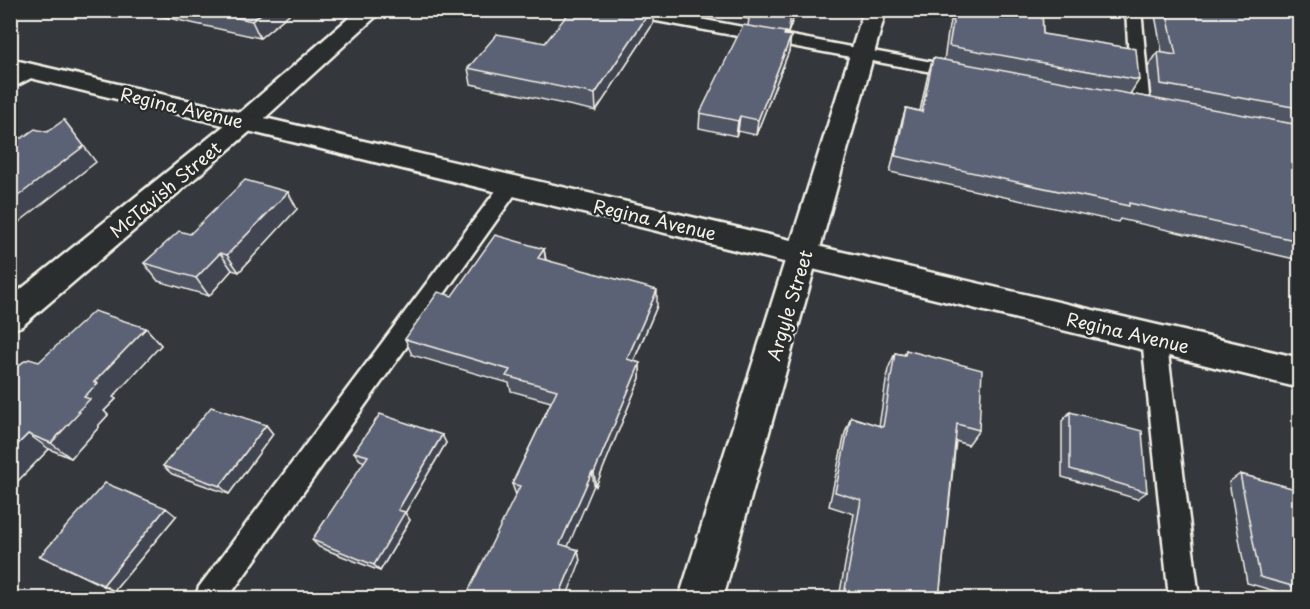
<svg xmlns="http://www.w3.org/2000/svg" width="1310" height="609" font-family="'Playpen Sans',sans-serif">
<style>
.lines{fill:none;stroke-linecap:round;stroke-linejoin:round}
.service-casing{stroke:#f4f1e8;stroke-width:5}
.minor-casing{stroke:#f4f1e8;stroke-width:5}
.tertiary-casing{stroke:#f4f1e8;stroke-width:5}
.service{fill:#2a2d2e;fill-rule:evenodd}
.minor{fill:#2a2d2e;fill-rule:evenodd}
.tertiary{fill:#2a2d2e;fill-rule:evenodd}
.wall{fill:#4f5464;stroke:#f4f1e8;stroke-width:1.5}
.shaded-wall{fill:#404551;stroke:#f4f1e8;stroke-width:1.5}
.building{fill:#5c6274;stroke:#f4f1e8;stroke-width:1.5}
.labels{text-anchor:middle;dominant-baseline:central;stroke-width:5;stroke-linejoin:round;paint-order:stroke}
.street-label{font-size:18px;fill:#f4f1e8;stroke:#2a2d2e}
</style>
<rect width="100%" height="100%" fill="#34383c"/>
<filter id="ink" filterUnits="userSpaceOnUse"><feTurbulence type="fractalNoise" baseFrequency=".0167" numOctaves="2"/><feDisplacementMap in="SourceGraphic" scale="12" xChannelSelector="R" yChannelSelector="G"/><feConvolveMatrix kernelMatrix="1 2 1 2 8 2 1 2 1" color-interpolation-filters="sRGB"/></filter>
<g filter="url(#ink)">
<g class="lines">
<defs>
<path id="service" d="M 617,10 L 651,10 L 959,67 L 967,72 L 959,77 L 624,15 Z
M 1126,10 L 1141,10 L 1150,107 L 1147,111 L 1135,111 L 1132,107 Z
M 31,66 L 37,67 L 39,71 L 37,75 L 10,89 L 10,76 Z
M 511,178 L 518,180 L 521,185 L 518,190 L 228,598 L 195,598 L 199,587 L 504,180 Z
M 1154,329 L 1162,331 L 1166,338 L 1199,598 L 1169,598 L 1142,338 L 1146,331 Z"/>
<path id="minor" d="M 358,10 L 383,10 L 254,128 L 22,326 L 10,330 L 10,298 L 236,116 Z
M 864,10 L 886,10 L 723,598 L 679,598 Z"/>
<path id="tertiary" d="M 10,59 L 1300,358 L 1300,388 L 10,73 Z"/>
</defs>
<use href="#service" class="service-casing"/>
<use href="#minor" class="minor-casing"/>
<use href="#tertiary" class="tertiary-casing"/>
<use href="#service" class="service"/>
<use href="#minor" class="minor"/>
<use href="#tertiary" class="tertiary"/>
</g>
<path class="wall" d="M 132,10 L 294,10 L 260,38 Z
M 738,10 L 795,10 L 793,19 L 788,33 L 785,32 L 784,35 L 791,36 L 789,51 L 756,135 L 738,131 L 736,136 L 699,128 L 700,113 L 748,25 L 749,19 L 737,17 Z
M 958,10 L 1042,10 L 1043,34 L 1139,80 L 1130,94 L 1151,98 L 1148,67 L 1158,52 L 1162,52 L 1154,10 L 1299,10 L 1299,260 L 1120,219 L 1118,222 L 890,172 L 901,124 L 906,108 L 920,111 L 928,74 L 933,58 L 944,60 L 949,26 L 955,11 L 958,12 Z
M 653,24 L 596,111 L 471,84 L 468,68 L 545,43 Z
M 288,192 L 297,209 L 239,272 L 232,270 L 209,296 L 158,281 L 144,263 Z
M 544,249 L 546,260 L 657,306 L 634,361 L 640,363 L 640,378 L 596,486 L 594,485 L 567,547 L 578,550 L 580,562 L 516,495 L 512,484 L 551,402 L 511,391 L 509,383 L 412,355 L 405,339 Z
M 146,328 L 161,345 L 113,397 L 116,399 L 104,411 L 108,415 L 98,426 L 99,427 L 71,458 L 49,449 L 10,489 L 39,362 Z
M 906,350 L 979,430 L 968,445 L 956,441 L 939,598 L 839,598 L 854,514 L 829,506 L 845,433 L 851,417 L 879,426 L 888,369 L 895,353 L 904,355 Z
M 1070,412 L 1147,492 L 1137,499 L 1062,477 L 1062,421 Z
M 266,425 L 273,434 L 229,494 L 172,474 L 163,466 Z
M 442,435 L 446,443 L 405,513 L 410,520 L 380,571 L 319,547 L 312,540 L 365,462 L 360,460 L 354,452 Z
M 1240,474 L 1299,490 L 1299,598 L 1247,583 L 1229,482 Z
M 176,516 L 114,591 L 40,556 Z"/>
<path class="shaded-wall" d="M 266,10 L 294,10 L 260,38 L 252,21 Z
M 651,10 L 653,10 L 653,24 L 596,111 L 595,94 Z
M 793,10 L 795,10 L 793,19 L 788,33 L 791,15 Z
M 791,36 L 789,51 L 756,135 L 758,120 Z
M 740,116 L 738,131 L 736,136 L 738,121 Z
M 64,120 L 96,162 L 10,229 L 10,202 Z
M 288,192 L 297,209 L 239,272 L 227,255 Z
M 544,249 L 546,265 L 538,258 Z
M 220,253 L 232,270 L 209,296 L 196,278 Z
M 657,290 L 657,306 L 628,374 L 627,359 Z
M 146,328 L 161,345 L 113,397 L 116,399 L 104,411 L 108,415 L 98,426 L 99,427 L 71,458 L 51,443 L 78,411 L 84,397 L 94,382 Z
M 640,363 L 640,378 L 596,486 L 594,473 Z
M 266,425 L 273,434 L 229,494 L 220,486 Z
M 28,434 L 49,449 L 10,489 L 10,452 Z
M 442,435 L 446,443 L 405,513 L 410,520 L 380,571 L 374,565 L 398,510 Z
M 592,472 L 594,485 L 564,556 L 560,544 Z
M 166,508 L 176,516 L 114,591 L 103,585 Z
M 578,550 L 580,562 L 566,598 L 558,598 Z"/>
<path class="building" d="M 201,10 L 266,10 L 252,21 Z
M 571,10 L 651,10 L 595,94 L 468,68 L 497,34 L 545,43 Z
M 763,10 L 793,10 L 791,15 Z
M 959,10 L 1042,10 L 1043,34 L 1136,49 L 1139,80 L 949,46 L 955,11 L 959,12 Z
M 1166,10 L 1299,10 L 1299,108 L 1161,84 L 1158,52 L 1176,55 Z
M 743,25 L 785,32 L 784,35 L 791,36 L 758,120 L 740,116 L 738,121 L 700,113 Z
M 933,58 L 1299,125 L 1299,241 L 1129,203 L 1129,206 L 895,156 L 906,108 L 922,112 Z
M 64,120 L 84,146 L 10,202 L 10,136 L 22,138 L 35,129 L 47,132 Z
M 245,180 L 288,192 L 227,255 L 220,253 L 196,278 L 144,263 L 179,231 L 190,234 Z
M 495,235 L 544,249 L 538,258 L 657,290 L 627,359 L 640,363 L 594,473 L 592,472 L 560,544 L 578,550 L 558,598 L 465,598 L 520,486 L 512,484 L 557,390 L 506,376 L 510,370 L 405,339 L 438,292 L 452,296 Z
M 94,311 L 146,328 L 94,382 L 98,383 L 84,397 L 90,399 L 78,411 L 80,412 L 51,443 L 28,434 L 10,452 L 10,373 L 23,362 L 29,359 L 39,362 Z
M 906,350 L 982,370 L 979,430 L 957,424 L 939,598 L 847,598 L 847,596 L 844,595 L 861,500 L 835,492 L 851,417 L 883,427 L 895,353 L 905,355 Z
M 211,407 L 266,425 L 220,486 L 163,466 Z
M 1070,412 L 1142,431 L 1147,492 L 1070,469 Z
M 380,414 L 442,435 L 398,510 L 405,512 L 374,565 L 312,540 L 368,456 L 354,452 Z
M 1240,474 L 1299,490 L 1299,588 L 1260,577 Z
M 105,483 L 166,508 L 103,585 L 40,556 Z"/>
</g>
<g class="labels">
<g class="street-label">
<text transform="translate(182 107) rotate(13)">Regina Avenue</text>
<text transform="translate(165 189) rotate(-40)">McTavish Street</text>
<text transform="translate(655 219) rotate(13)">Regina Avenue</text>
<text transform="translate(789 305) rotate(-73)">Argyle Street</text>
<text transform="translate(1128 332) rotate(13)">Regina Avenue</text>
</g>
</g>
<rect width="1310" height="609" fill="none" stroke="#2a2d2e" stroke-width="36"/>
<rect x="18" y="18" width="1274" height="573" fill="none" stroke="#f4f1e8" stroke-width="2" filter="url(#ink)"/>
</svg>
